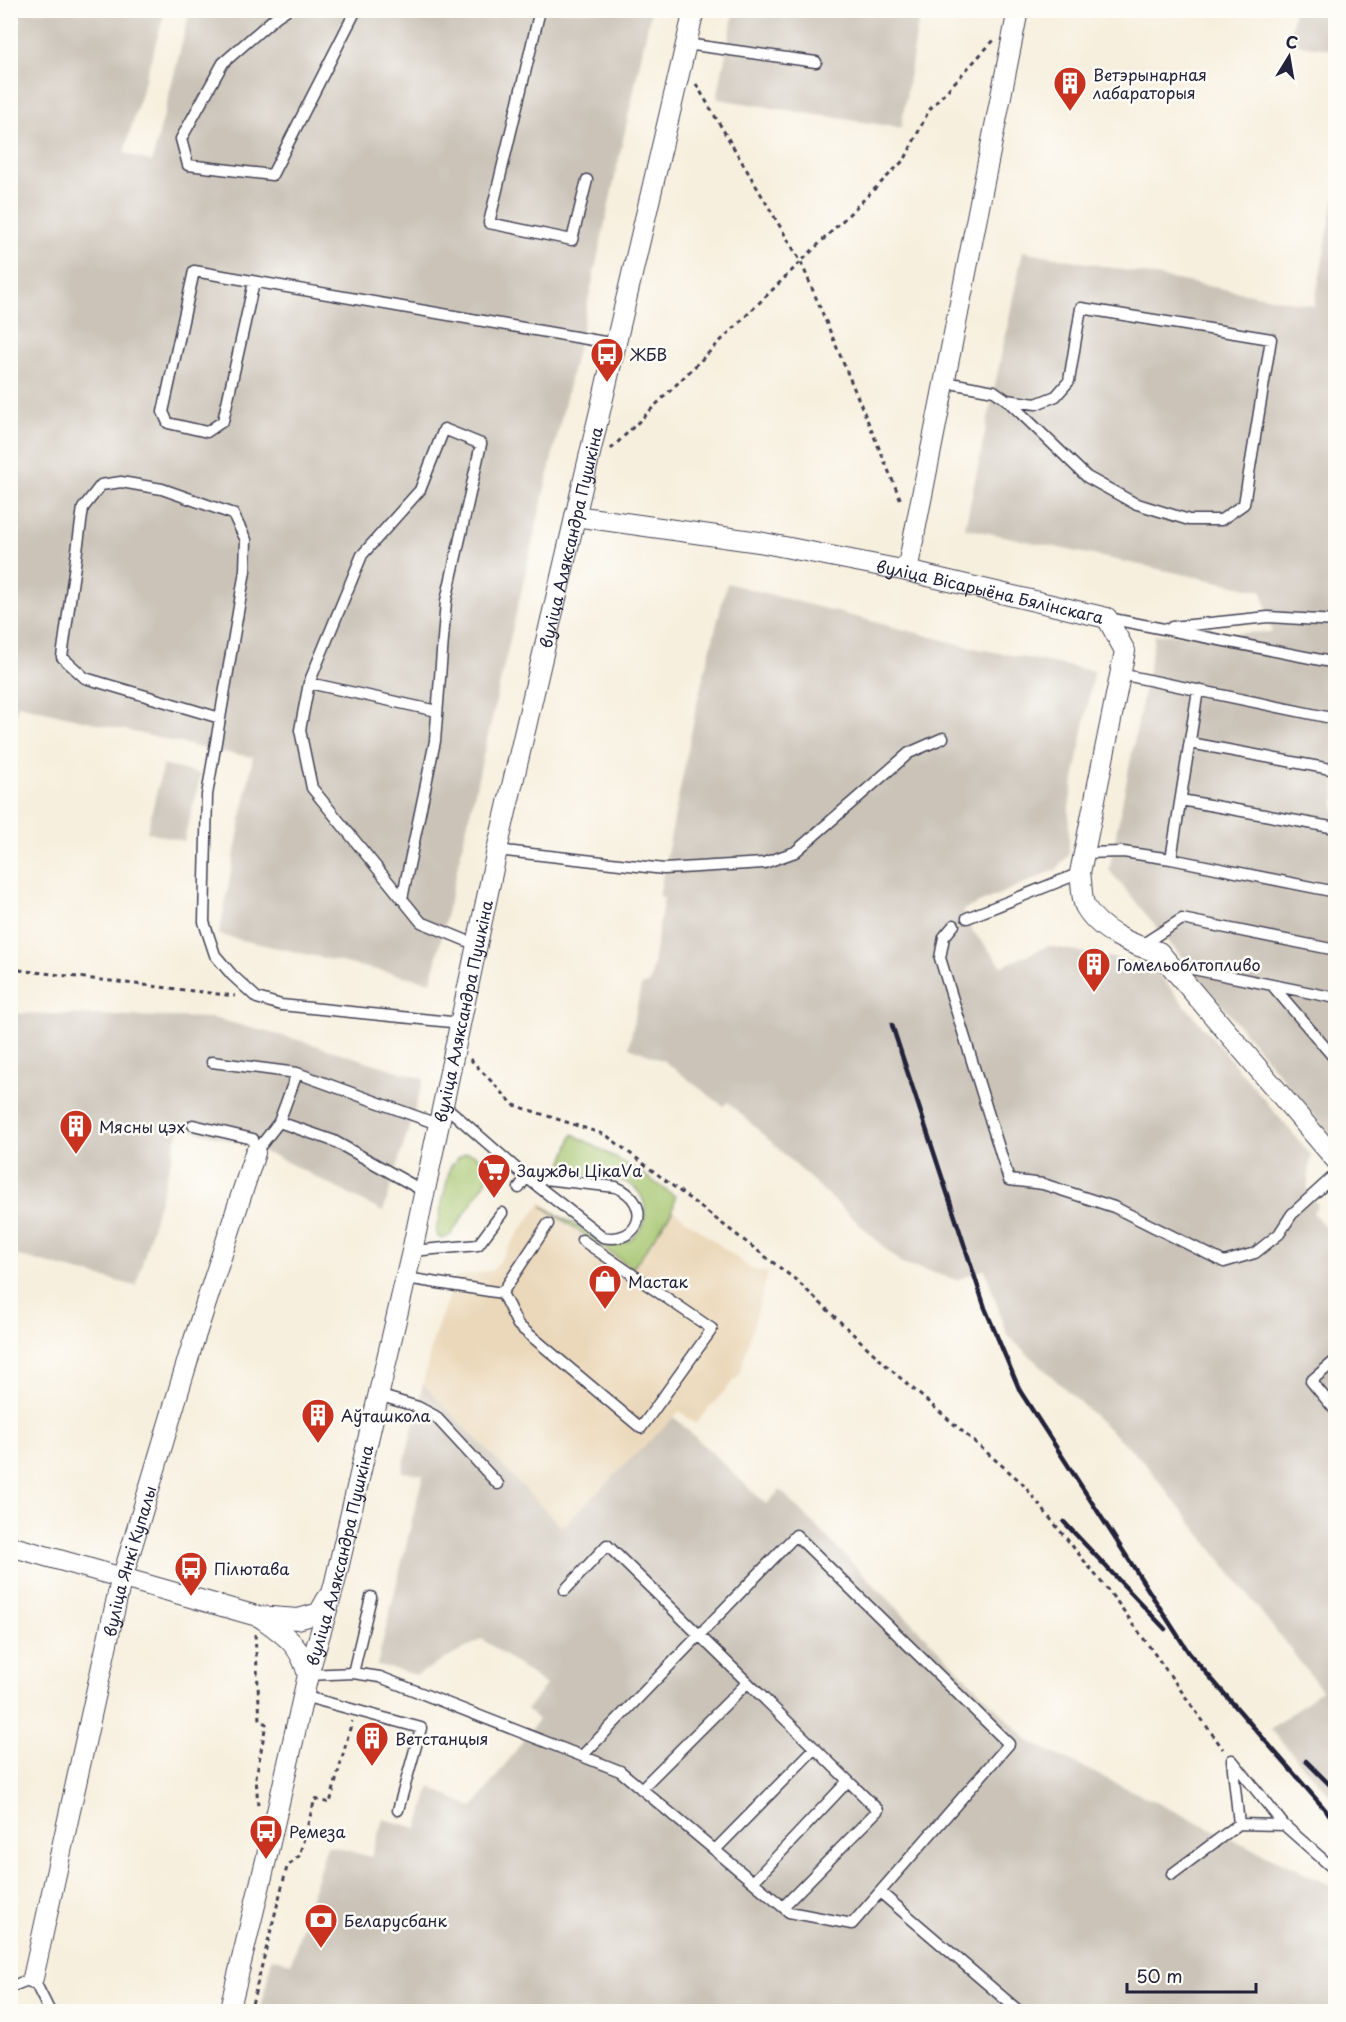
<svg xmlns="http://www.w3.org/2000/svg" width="1346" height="2022" font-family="'Playpen Sans',sans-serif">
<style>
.built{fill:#ebd8ba}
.industrial{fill:#cbc3b8}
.green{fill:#a5c56e;stroke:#647454;stroke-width:1.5}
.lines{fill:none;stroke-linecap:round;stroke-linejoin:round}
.service-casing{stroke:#424153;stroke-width:13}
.minor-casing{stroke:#424153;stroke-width:22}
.path{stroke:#424153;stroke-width:3;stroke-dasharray:4.5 4.5;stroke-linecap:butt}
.service{stroke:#fff;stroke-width:10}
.minor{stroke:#fff;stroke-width:20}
.rail{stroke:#22223b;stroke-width:4.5}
.labels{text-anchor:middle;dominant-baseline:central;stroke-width:5;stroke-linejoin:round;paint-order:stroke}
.poi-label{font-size:16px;fill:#22223b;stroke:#fdfcf7;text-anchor:start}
.street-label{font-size:16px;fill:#22223b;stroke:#fdfcf7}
</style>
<rect width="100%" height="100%" fill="#fdfcf7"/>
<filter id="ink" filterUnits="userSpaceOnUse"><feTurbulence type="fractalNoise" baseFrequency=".0167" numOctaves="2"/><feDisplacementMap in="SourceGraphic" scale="12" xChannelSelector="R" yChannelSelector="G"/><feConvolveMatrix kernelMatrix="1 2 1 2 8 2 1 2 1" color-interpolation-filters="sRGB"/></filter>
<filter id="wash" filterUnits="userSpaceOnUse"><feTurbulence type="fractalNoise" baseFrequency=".008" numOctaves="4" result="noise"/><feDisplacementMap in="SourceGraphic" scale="24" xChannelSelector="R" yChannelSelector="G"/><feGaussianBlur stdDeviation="1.35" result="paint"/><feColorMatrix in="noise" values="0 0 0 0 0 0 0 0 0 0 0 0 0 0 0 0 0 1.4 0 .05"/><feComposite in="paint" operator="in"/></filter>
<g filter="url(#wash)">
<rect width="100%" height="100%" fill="#f7efde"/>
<path class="built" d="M 541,1202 L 633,1268 L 673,1210 L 750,1268 L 768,1273 L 740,1374 L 695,1424 L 680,1411 L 562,1528 L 423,1384 L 433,1339 L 455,1277 L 493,1270 Z"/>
<path class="industrial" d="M 11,11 L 165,11 L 124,153 L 152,162 L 190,11 L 651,11 L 586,311 L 431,982 L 219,935 L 253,757 L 214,751 L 18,705 L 11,731 Z
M 734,11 L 920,11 L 901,128 L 717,99 Z
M 1294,11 L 1335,11 L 1335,50 L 1289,43 Z
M 1335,195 L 1335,1141 L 1109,870 L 1155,635 L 1272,632 L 1262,591 L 965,528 L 1023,251 L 1314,306 Z
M 727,583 L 974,648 L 1094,671 L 1069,807 L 1069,854 L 1057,869 L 963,910 L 971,929 L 1002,966 L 1048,946 L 1151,965 L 1311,1155 L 1307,1190 L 1318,1205 L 1313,1212 L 1336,1241 L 1335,1801 L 1270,1729 L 1322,1690 L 1143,1461 L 1007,1335 L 985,1269 L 957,1280 L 901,1263 L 728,1102 L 723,1106 L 664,1061 L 629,1047 L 641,986 L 650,983 L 664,897 L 659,897 L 664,869 L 699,694 Z
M 163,765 L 201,774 L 184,841 L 147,832 Z
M 10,1013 L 213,1018 L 302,1041 L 424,1079 L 383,1212 L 279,1158 L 239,1143 L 180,1127 L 136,1286 L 11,1254 Z
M 423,1384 L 562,1527 L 674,1417 L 766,1504 L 780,1490 L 1030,1742 L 1335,1888 L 1335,2011 L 260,2012 L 272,1958 L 291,1963 L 327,1845 L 371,1857 L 383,1819 L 418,1828 L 430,1787 L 473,1808 L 538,1720 L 527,1709 L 546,1685 L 482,1639 L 417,1675 L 377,1665 L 423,1475 L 402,1472 Z"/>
<path class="green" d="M 573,1134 L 635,1169 L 675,1196 L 673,1210 L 633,1268 L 542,1206 L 610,1245 C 648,1246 659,1196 625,1182 C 619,1180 612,1180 606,1179 C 591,1176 575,1173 560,1170 Z
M 466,1153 C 481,1153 486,1165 488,1178 L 451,1235 L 443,1239 L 438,1237 L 436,1231 L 450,1167 L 458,1158 Z"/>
</g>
<g filter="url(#ink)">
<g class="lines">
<defs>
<path id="service" d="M 286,10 L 277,16 L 223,63 L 181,139 L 188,165 L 272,175 L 356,10
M 540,10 L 489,223 L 572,240 L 587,180
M 686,44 L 816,62
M 254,282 L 223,421 L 207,432 L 168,423 L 163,412 L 194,271 L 616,344
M 945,382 L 994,391 L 1007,400 L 1087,477 L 1134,503 L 1189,520 L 1221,520 L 1244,504 L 1271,339 L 1081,308 L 1069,381 L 1056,396 L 1036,404 L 1007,400
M 1108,618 L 1336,663
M 1172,627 L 1268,617 L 1336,621
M 1120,674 L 1336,719
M 309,683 L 437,711
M 1198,690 L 1171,859 L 1336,892
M 220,718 L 85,678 L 62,657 L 83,508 L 101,485 L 121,482 L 162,489 L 233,514 L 246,540 L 245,571 L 207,795 L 204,922 L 215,955 L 232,975 L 257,998 L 281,1005 L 461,1023
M 1190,743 L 1336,770
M 1181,800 L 1336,828
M 497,850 L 664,869 L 764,863 L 795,852 L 909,753 L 943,738
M 1084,853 L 1123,852 L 1171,859
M 402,899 L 435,741 L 446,601 L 481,444 L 444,429 L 420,490 L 362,555 L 309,683 L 300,730 L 312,788 L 421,922 L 477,945
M 967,918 L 1080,873
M 954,925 L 944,937 L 940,958 L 1009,1180 L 1043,1184 L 1114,1207 L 1224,1262 L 1255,1253 L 1279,1234 L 1292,1214 L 1336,1174
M 1140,946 L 1182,919 L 1336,950
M 1173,965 L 1336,998
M 1272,985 L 1336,1060
M 212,1062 L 297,1073 L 440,1125
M 444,1105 L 526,1177 L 603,1237 C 640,1245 654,1203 616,1187 L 526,1177
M 279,1122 L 334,1141 L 425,1192
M 193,1125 L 253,1139 L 255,1153 L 279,1122 L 297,1073
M 519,1188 L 526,1177
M 412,1251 L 478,1245 L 502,1213
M 406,1278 L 502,1293 L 548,1224
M 502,1293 L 518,1325 L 641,1428 L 712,1329 L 582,1240
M 1336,1360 L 1311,1381 L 1336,1411
M 378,1395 L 418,1407 L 435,1416 L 498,1484
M 565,1590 L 607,1545 L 878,1810 L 783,1907
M 353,1673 L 371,1597
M 308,1675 L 353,1673 L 380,1677 L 620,1771 L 789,1912 L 852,1924 L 1009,1744 L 796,1535 L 582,1756
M 303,1696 L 421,1728 L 398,1810
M 641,1789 L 747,1683
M 1239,1824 L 1232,1760 L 1284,1825
M 715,1850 L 815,1748
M 1172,1874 L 1239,1824 L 1284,1825 L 1336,1871
M 753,1882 L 848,1781
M 880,1892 L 1020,2012
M 10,1987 L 33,1978 L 50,2012"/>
<g id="minor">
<path id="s1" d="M 575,516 L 759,542 L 907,571 L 1107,618 L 1125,651 L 1080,873 C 1082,883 1081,898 1085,906 C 1099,931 1133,946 1159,952 L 1336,1160"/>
<path d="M 907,571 L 1018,10"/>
<path d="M 10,1546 L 257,1616 L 298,1619 L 319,1613 L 327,1599"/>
<path d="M 260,1617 C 285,1635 300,1644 308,1675"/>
<path id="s2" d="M 33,1978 L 119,1589 L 192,1346 L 255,1153"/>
<path id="s3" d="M 229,2012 L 266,1860 L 308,1675 L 334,1586 L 412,1251 L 497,850 L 694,10"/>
</g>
</defs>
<use href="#service" class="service-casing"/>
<use href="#minor" class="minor-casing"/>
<path class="path" d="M 696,84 L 801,262 L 902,503
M 611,449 L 905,159 L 929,110 L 994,40
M 10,969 L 235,996
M 470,1059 L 514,1105 L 606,1135 L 796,1280 L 890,1369 L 1021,1482 L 1118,1603 L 1223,1749
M 255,1634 L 260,1720 L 266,1724 L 256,1777 L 258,1807
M 250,2012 L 287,1867 L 299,1856 L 315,1799 L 330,1803 L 352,1721"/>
<use href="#service" class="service"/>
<use href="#minor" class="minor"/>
<path class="rail" d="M 892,1025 L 985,1308 L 1020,1391 L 1189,1653 L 1336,1822
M 1064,1522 L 1165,1629
M 1306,1761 L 1336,1791"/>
</g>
</g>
<defs>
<symbol id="building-pin" viewBox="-11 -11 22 30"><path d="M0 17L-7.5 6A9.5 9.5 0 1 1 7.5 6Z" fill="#c8321e" stroke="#fdfcf7"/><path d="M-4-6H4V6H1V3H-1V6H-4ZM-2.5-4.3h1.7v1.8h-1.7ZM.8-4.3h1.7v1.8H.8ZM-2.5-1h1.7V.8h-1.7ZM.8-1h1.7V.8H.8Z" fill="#fff"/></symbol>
<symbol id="bus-pin" viewBox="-11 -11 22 30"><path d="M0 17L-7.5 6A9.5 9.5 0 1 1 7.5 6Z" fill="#c8321e" stroke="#fdfcf7"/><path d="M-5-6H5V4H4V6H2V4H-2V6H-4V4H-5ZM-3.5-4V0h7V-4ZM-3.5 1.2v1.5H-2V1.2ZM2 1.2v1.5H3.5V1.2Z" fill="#fff"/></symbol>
<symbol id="supermarket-pin" viewBox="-11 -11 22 30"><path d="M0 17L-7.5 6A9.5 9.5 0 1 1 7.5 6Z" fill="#c8321e" stroke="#fdfcf7"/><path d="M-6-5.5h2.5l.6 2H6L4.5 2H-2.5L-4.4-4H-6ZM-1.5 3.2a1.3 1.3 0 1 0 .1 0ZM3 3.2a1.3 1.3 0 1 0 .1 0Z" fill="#fff"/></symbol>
<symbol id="shop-pin" viewBox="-11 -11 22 30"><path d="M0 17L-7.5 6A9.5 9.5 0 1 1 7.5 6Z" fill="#c8321e" stroke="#fdfcf7"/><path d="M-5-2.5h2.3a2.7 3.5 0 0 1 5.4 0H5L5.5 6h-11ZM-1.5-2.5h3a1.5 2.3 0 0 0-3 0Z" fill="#fff"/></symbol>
<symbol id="bank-pin" viewBox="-11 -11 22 30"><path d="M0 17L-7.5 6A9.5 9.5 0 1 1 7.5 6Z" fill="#c8321e" stroke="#fdfcf7"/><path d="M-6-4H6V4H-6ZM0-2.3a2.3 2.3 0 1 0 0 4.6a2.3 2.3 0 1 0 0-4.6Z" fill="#fff"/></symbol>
</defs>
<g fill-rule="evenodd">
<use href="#building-pin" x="1051" y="64" width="38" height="52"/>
<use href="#bus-pin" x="588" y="335" width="38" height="52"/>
<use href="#building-pin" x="1075" y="945" width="38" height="52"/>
<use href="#building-pin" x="57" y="1107" width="38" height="52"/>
<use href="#supermarket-pin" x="475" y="1151" width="38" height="52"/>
<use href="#shop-pin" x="586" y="1262" width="38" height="52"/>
<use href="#building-pin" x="299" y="1396" width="38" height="52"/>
<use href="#bus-pin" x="172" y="1549" width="38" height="52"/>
<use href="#building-pin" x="353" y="1719" width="38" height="52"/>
<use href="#bus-pin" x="247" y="1812" width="38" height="52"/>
<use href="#bank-pin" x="302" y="1901" width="38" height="52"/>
</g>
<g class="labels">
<g class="poi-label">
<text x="1093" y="74">Ветэрынарная<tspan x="1093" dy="18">лабараторыя</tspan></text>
<text x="630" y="354">ЖБВ</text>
<text x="1117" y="964">Гомельоблтопливо</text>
<text x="99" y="1126">Мясны цэх</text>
<text x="517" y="1170">Заужды ЦікаVа</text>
<text x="628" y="1281">Мастак</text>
<text x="341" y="1415">Аўташкола</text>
<text x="214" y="1568">Пілютава</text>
<text x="395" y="1738">Ветстанцыя</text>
<text x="289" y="1831">Ремеза</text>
<text x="344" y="1920">Беларусбанк</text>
</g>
<g class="street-label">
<text stroke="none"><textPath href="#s3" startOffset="1514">вуліца Аляксандра Пушкіна</textPath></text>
<text stroke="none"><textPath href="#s1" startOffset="422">вуліца Вісарыёна Бялінскага</textPath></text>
<text stroke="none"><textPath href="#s3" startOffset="1028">вуліца Аляксандра Пушкіна</textPath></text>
<text stroke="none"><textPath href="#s3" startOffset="470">вуліца Аляксандра Пушкіна</textPath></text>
<text stroke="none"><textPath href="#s2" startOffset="428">вуліца Янкі Купалы</textPath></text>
</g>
</g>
<rect width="1346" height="2022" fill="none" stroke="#fdfcf7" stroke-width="36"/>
<g transform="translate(1289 57) rotate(11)" stroke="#fdfcf7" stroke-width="4.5" paint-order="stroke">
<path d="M0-4.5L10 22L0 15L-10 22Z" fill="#22223b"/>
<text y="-9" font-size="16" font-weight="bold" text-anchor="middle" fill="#22223b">С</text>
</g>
<path d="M1127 1983v9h129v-9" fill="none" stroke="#22223b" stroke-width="3"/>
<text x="1136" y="1983" font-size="18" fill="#22223b" stroke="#fdfcf7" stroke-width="4.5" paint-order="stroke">50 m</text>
</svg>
